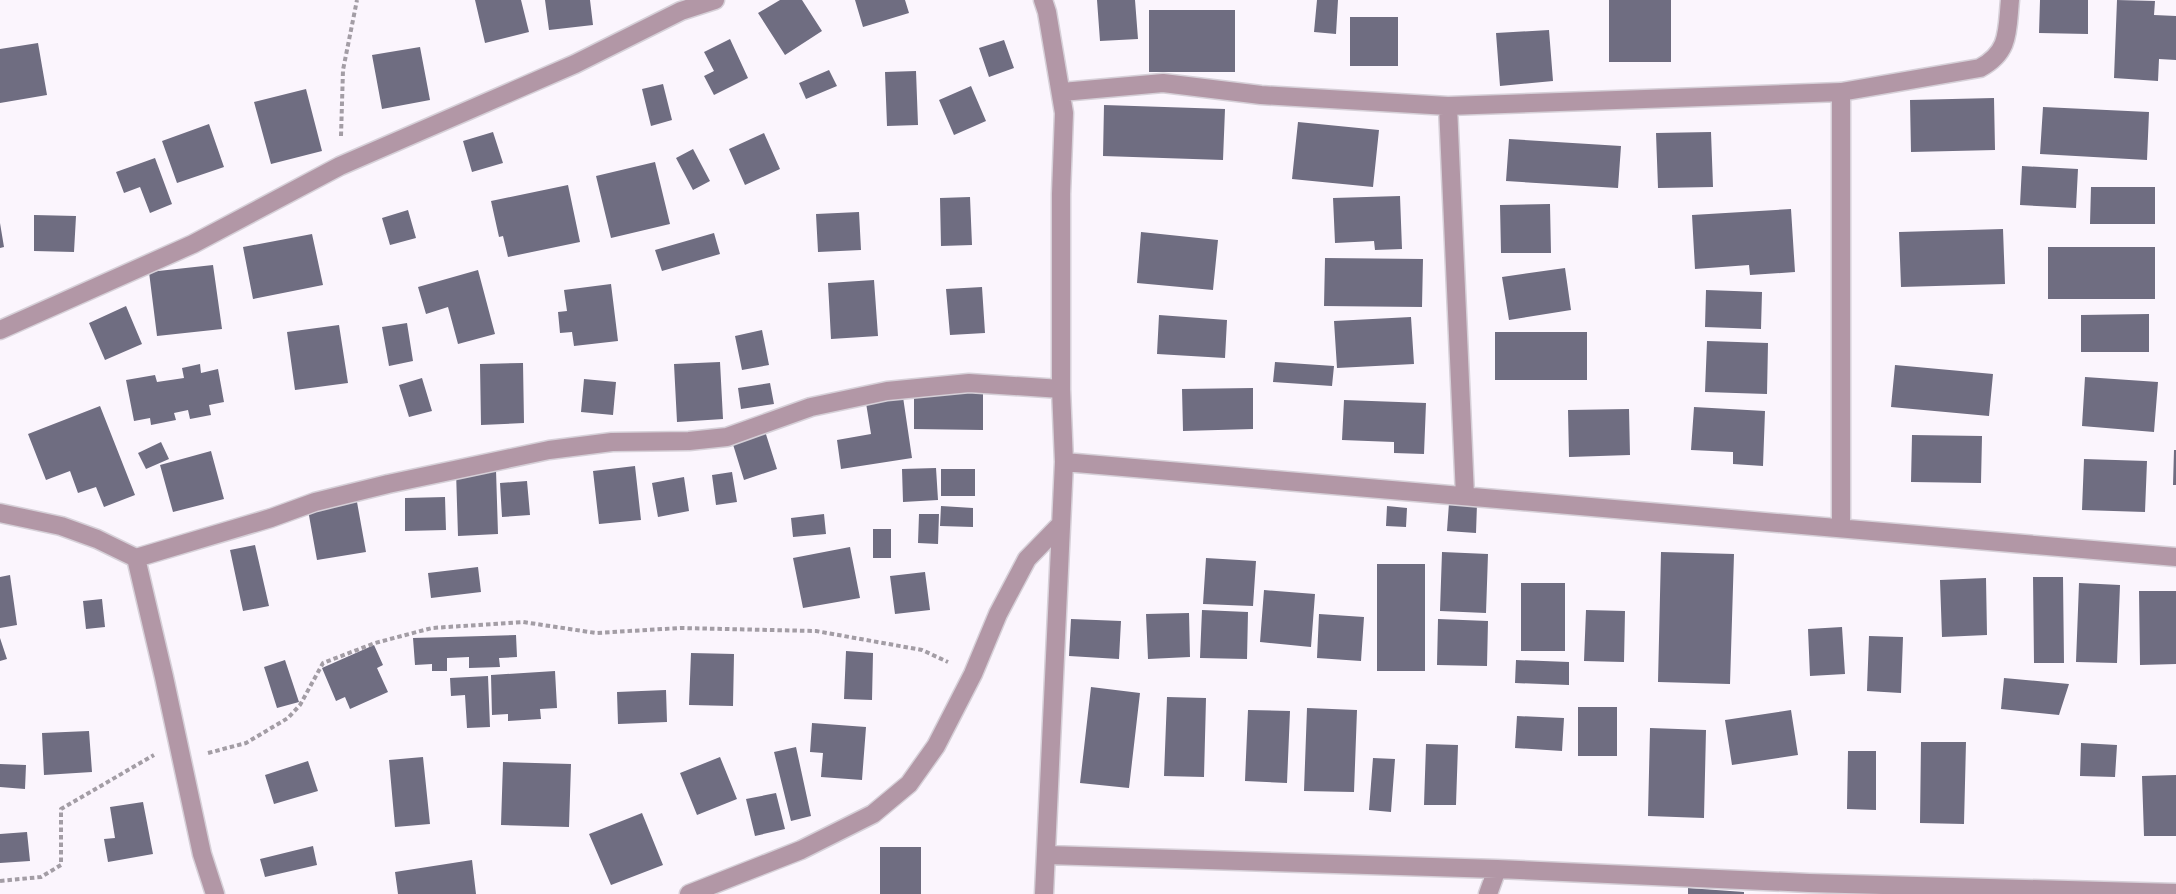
<svg xmlns="http://www.w3.org/2000/svg" width="2176" height="894" font-family="'Zilla Slab',serif">
<style>
.building{fill:#6f6d81}
.lines{fill:none;stroke-linecap:round;stroke-linejoin:round}
.minor-casing{stroke:#d6d0d8;stroke-width:21}
.path{stroke:#a39da5;stroke-width:4;stroke-dasharray:4.5 3;stroke-linecap:butt}
.minor{stroke:#b297a6;stroke-width:18}
</style>
<rect width="100%" height="100%" fill="#fbf5fd"/>
<path class="building" d="M 475,0 L 521,0 L 529,32 L 485,43 Z
M 545,0 L 590,0 L 593,25 L 549,30 Z
M 780,0 L 802,0 L 822,31 L 785,55 L 758,13 Z
M 855,0 L 905,0 L 909,13 L 863,27 Z
M 1097,0 L 1135,0 L 1138,39 L 1100,41 Z
M 1317,0 L 1338,0 L 1336,34 L 1314,32 Z
M 1609,0 L 1671,0 L 1671,62 L 1609,62 Z
M 2040,0 L 2088,0 L 2088,34 L 2039,33 Z
M 2117,0 L 2155,1 L 2154,15 L 2176,16 L 2176,60 L 2159,59 L 2158,81 L 2114,78 Z
M 1149,10 L 1235,10 L 1235,72 L 1149,72 Z
M 1350,17 L 1398,17 L 1398,66 L 1350,66 Z
M 1549,30 L 1553,81 L 1500,86 L 1496,33 Z
M 730,39 L 748,78 L 714,95 L 704,76 L 714,71 L 704,52 Z
M 1004,40 L 1014,68 L 989,77 L 979,48 Z
M 38,43 L 47,95 L 0,103 L 0,49 Z
M 420,47 L 430,100 L 382,109 L 372,55 Z
M 829,70 L 837,86 L 806,99 L 799,83 Z
M 916,71 L 918,125 L 887,126 L 885,72 Z
M 663,84 L 672,120 L 651,126 L 642,89 Z
M 971,86 L 986,121 L 954,135 L 939,100 Z
M 306,89 L 322,151 L 271,164 L 254,102 Z
M 1994,98 L 1995,150 L 1911,152 L 1910,100 Z
M 1104,105 L 1225,109 L 1223,160 L 1103,156 Z
M 2043,107 L 2149,112 L 2147,160 L 2040,154 Z
M 1298,122 L 1379,130 L 1373,187 L 1292,179 Z
M 209,124 L 224,167 L 177,183 L 162,141 Z
M 493,132 L 503,163 L 472,172 L 463,141 Z
M 1711,132 L 1713,187 L 1658,188 L 1656,133 Z
M 764,133 L 780,169 L 745,185 L 729,149 Z
M 1509,139 L 1621,146 L 1618,188 L 1506,181 Z
M 693,149 L 710,181 L 693,190 L 676,158 Z
M 155,158 L 172,204 L 150,213 L 140,187 L 124,193 L 116,172 Z
M 655,162 L 670,224 L 611,238 L 596,176 Z
M 2022,166 L 2078,169 L 2076,208 L 2020,205 Z
M 568,185 L 580,242 L 508,257 L 503,236 L 499,237 L 491,201 Z
M 2091,187 L 2155,187 L 2155,224 L 2090,224 Z
M 1400,196 L 1402,249 L 1375,250 L 1374,241 L 1335,243 L 1333,198 Z
M 970,197 L 972,245 L 941,246 L 940,198 Z
M 1550,204 L 1551,253 L 1501,253 L 1500,205 Z
M 1791,209 L 1795,272 L 1750,275 L 1749,265 L 1695,269 L 1692,215 Z
M 408,210 L 416,238 L 390,245 L 382,218 Z
M 859,212 L 861,250 L 818,252 L 816,214 Z
M 34,215 L 76,216 L 74,252 L 34,251 Z
M 0,223 L 4,247 L 0,248 Z
M 2003,229 L 2005,284 L 1901,287 L 1899,232 Z
M 1141,232 L 1218,240 L 1213,290 L 1137,283 Z
M 714,233 L 720,254 L 662,271 L 655,250 Z
M 312,234 L 323,285 L 253,299 L 243,247 Z
M 2048,247 L 2155,247 L 2155,299 L 2048,299 Z
M 1325,258 L 1423,259 L 1422,307 L 1324,306 Z
M 213,265 L 222,329 L 157,336 L 149,272 Z
M 1565,268 L 1571,310 L 1509,320 L 1502,277 Z
M 478,270 L 495,334 L 458,344 L 448,307 L 426,314 L 418,287 Z
M 874,280 L 878,336 L 831,339 L 828,283 Z
M 611,284 L 618,341 L 574,346 L 572,332 L 560,333 L 558,312 L 567,311 L 564,290 Z
M 982,287 L 985,333 L 950,335 L 946,289 Z
M 1706,290 L 1762,292 L 1761,329 L 1705,327 Z
M 126,306 L 142,344 L 105,360 L 89,323 Z
M 2149,314 L 2149,352 L 2081,352 L 2081,315 Z
M 1159,315 L 1227,320 L 1225,358 L 1157,354 Z
M 1411,317 L 1414,364 L 1337,368 L 1334,321 Z
M 407,323 L 413,361 L 389,366 L 382,327 Z
M 339,325 L 348,383 L 295,390 L 287,332 Z
M 762,330 L 769,365 L 742,370 L 735,336 Z
M 1495,332 L 1587,332 L 1587,380 L 1495,380 Z
M 1707,341 L 1768,343 L 1767,394 L 1705,392 Z
M 720,362 L 723,419 L 677,422 L 674,364 Z
M 1275,362 L 1334,366 L 1332,386 L 1273,382 Z
M 523,363 L 524,423 L 481,425 L 480,364 Z
M 200,364 L 201,373 L 218,369 L 224,402 L 209,405 L 211,415 L 190,419 L 188,410 L 174,413 L 176,420 L 151,425 L 150,418 L 134,421 L 126,380 L 155,375 L 157,382 L 184,378 L 182,368 Z
M 1895,365 L 1993,374 L 1989,416 L 1891,407 Z
M 2085,377 L 2158,382 L 2154,432 L 2082,426 Z
M 422,378 L 432,411 L 409,417 L 399,385 Z
M 584,379 L 616,382 L 613,415 L 581,412 Z
M 770,383 L 774,404 L 741,409 L 738,388 Z
M 1253,388 L 1253,429 L 1183,431 L 1182,389 Z
M 914,392 L 983,392 L 983,430 L 914,429 Z
M 903,397 L 912,458 L 841,469 L 837,440 L 871,434 L 866,403 Z
M 1344,400 L 1426,403 L 1424,454 L 1394,453 L 1394,442 L 1342,440 Z
M 100,406 L 135,495 L 104,507 L 96,487 L 78,493 L 70,471 L 46,480 L 28,434 Z
M 1694,407 L 1765,411 L 1763,466 L 1733,464 L 1733,452 L 1691,450 Z
M 1629,409 L 1630,455 L 1569,457 L 1568,410 Z
M 764,428 L 777,469 L 744,480 L 731,438 Z
M 1912,435 L 1982,436 L 1981,483 L 1911,482 Z
M 161,442 L 169,459 L 146,469 L 138,453 Z
M 2174,450 L 2176,450 L 2176,485 L 2173,485 Z
M 211,451 L 224,499 L 173,512 L 160,465 Z
M 2084,459 L 2147,461 L 2145,512 L 2082,510 Z
M 635,466 L 641,520 L 599,524 L 593,471 Z
M 936,468 L 938,500 L 903,502 L 902,469 Z
M 941,469 L 975,469 L 975,496 L 941,496 Z
M 496,470 L 498,534 L 458,536 L 456,471 Z
M 732,472 L 737,502 L 716,505 L 712,475 Z
M 684,477 L 689,511 L 658,517 L 652,483 Z
M 527,481 L 530,515 L 502,517 L 500,483 Z
M 445,497 L 446,530 L 405,531 L 405,498 Z
M 357,502 L 366,552 L 317,560 L 308,510 Z
M 1449,503 L 1477,504 L 1476,533 L 1447,531 Z
M 941,506 L 973,508 L 973,527 L 940,526 Z
M 1387,506 L 1407,508 L 1406,527 L 1386,526 Z
M 824,514 L 826,534 L 793,537 L 791,518 Z
M 919,514 L 939,514 L 938,544 L 918,543 Z
M 873,529 L 891,529 L 891,558 L 873,558 Z
M 255,545 L 269,606 L 243,611 L 230,550 Z
M 850,547 L 860,598 L 803,608 L 793,558 Z
M 1442,552 L 1488,554 L 1486,613 L 1440,611 Z
M 1661,552 L 1734,554 L 1730,684 L 1658,682 Z
M 1206,558 L 1256,561 L 1253,606 L 1203,604 Z
M 1377,564 L 1425,564 L 1425,671 L 1377,671 Z
M 478,567 L 481,592 L 431,598 L 428,573 Z
M 925,572 L 930,610 L 895,614 L 890,576 Z
M 10,575 L 17,625 L 0,628 L 0,577 Z
M 2033,577 L 2063,577 L 2064,663 L 2034,663 Z
M 1986,578 L 1987,635 L 1942,637 L 1940,580 Z
M 1521,583 L 1565,583 L 1565,651 L 1521,651 Z
M 2079,583 L 2120,585 L 2117,663 L 2076,662 Z
M 1264,590 L 1315,594 L 1311,647 L 1260,642 Z
M 2139,591 L 2176,591 L 2176,664 L 2140,665 Z
M 102,599 L 105,627 L 86,629 L 83,601 Z
M 1202,610 L 1248,612 L 1247,659 L 1200,658 Z
M 1586,610 L 1625,611 L 1624,662 L 1584,661 Z
M 1189,613 L 1190,657 L 1148,659 L 1146,614 Z
M 1319,614 L 1364,617 L 1361,661 L 1317,658 Z
M 1071,619 L 1121,621 L 1119,659 L 1069,656 Z
M 1438,619 L 1488,621 L 1487,666 L 1437,665 Z
M 1842,627 L 1845,674 L 1810,676 L 1808,629 Z
M 516,635 L 517,657 L 499,658 L 500,667 L 469,668 L 469,657 L 447,658 L 447,671 L 432,671 L 432,664 L 415,665 L 413,638 Z
M 1869,636 L 1903,637 L 1901,693 L 1867,691 Z
M 0,638 L 7,659 L 0,661 Z
M 374,645 L 383,665 L 377,668 L 388,692 L 350,709 L 345,697 L 336,701 L 322,668 Z
M 846,651 L 873,653 L 872,700 L 844,699 Z
M 691,653 L 734,654 L 733,706 L 689,705 Z
M 285,660 L 299,702 L 277,708 L 264,667 Z
M 1516,660 L 1569,662 L 1569,685 L 1515,683 Z
M 555,671 L 557,708 L 540,709 L 541,719 L 508,721 L 508,714 L 492,715 L 491,675 Z
M 488,676 L 490,727 L 467,728 L 465,695 L 451,696 L 450,678 Z
M 2004,678 L 2069,684 L 2059,715 L 2001,709 Z
M 1091,687 L 1140,693 L 1129,788 L 1080,783 Z
M 666,690 L 667,722 L 618,724 L 617,692 Z
M 1167,697 L 1206,698 L 1204,777 L 1164,776 Z
M 1578,707 L 1617,707 L 1617,756 L 1578,756 Z
M 1307,708 L 1357,710 L 1354,792 L 1304,791 Z
M 1248,710 L 1290,711 L 1287,783 L 1245,781 Z
M 1791,710 L 1798,755 L 1732,765 L 1725,720 Z
M 1517,716 L 1564,718 L 1562,751 L 1515,748 Z
M 812,723 L 866,727 L 862,780 L 821,777 L 823,753 L 810,752 Z
M 1650,728 L 1706,730 L 1704,818 L 1648,816 Z
M 89,731 L 92,772 L 44,775 L 42,733 Z
M 1921,742 L 1966,742 L 1964,824 L 1920,823 Z
M 2081,743 L 2117,745 L 2115,777 L 2080,776 Z
M 1426,744 L 1458,745 L 1456,805 L 1424,805 Z
M 796,747 L 811,816 L 791,821 L 774,752 Z
M 1848,751 L 1876,751 L 1876,810 L 1847,809 Z
M 423,757 L 430,824 L 395,827 L 389,760 Z
M 720,757 L 737,799 L 697,815 L 680,773 Z
M 1373,758 L 1395,759 L 1391,812 L 1369,810 Z
M 308,761 L 318,791 L 274,804 L 265,775 Z
M 503,762 L 571,764 L 569,827 L 501,825 Z
M 0,764 L 26,765 L 25,789 L 0,787 Z
M 2176,775 L 2176,836 L 2144,836 L 2142,776 Z
M 776,793 L 785,829 L 755,836 L 746,799 Z
M 143,802 L 153,854 L 108,862 L 104,839 L 115,838 L 110,807 Z
M 642,813 L 663,865 L 611,885 L 589,834 Z
M 27,832 L 30,861 L 0,863 L 0,834 Z
M 313,846 L 317,865 L 265,877 L 260,859 Z
M 880,847 L 921,847 L 921,894 L 880,894 Z
M 472,860 L 476,894 L 398,894 L 395,872 Z
M 1688,888 L 1744,892 L 1744,894 L 1688,894 Z"/>
<g class="lines">
<defs>
<path id="minor" d="M 1043,0 L 1047,12 L 1064,113 L 1061,194 L 1061,389 L 1064,462 L 1044,894
M 1062,92 L 1163,83 L 1261,95 L 1448,106 L 1841,92 L 1980,68 C 2010,52 2007,31 2010,0
M 1841,92 L 1841,528
M 1448,106 L 1465,496
M 0,330 L 193,244 L 340,166 L 575,64 L 681,11 L 715,0
M 1064,462 L 2176,557
M 0,513 L 61,526 L 97,539 L 136,558 L 271,518 L 315,502 L 388,484 L 549,450 L 612,442 L 689,441 L 727,437 L 811,407 L 887,391 L 969,383 L 1061,389
M 136,558 L 164,677 L 202,854 L 215,894
M 1047,855 L 1497,869 L 1809,883 L 2176,893
M 689,894 L 801,850 L 873,814 L 909,784 L 936,746 L 973,674 L 998,614 L 1027,559 L 1061,524
M 1488,894 L 1497,869"/>
</defs>
<use href="#minor" class="minor-casing"/>
<path class="path" d="M 341,136 L 343,70 L 357,0
M 208,753 L 246,743 L 288,718 L 300,705 L 323,663 L 375,643 L 432,628 L 523,622 L 596,633 L 680,628 L 816,631 L 922,650 L 948,662
M 0,881 L 41,877 L 61,865 L 61,809 L 154,755"/>
<use href="#minor" class="minor"/>
</g>
</svg>
